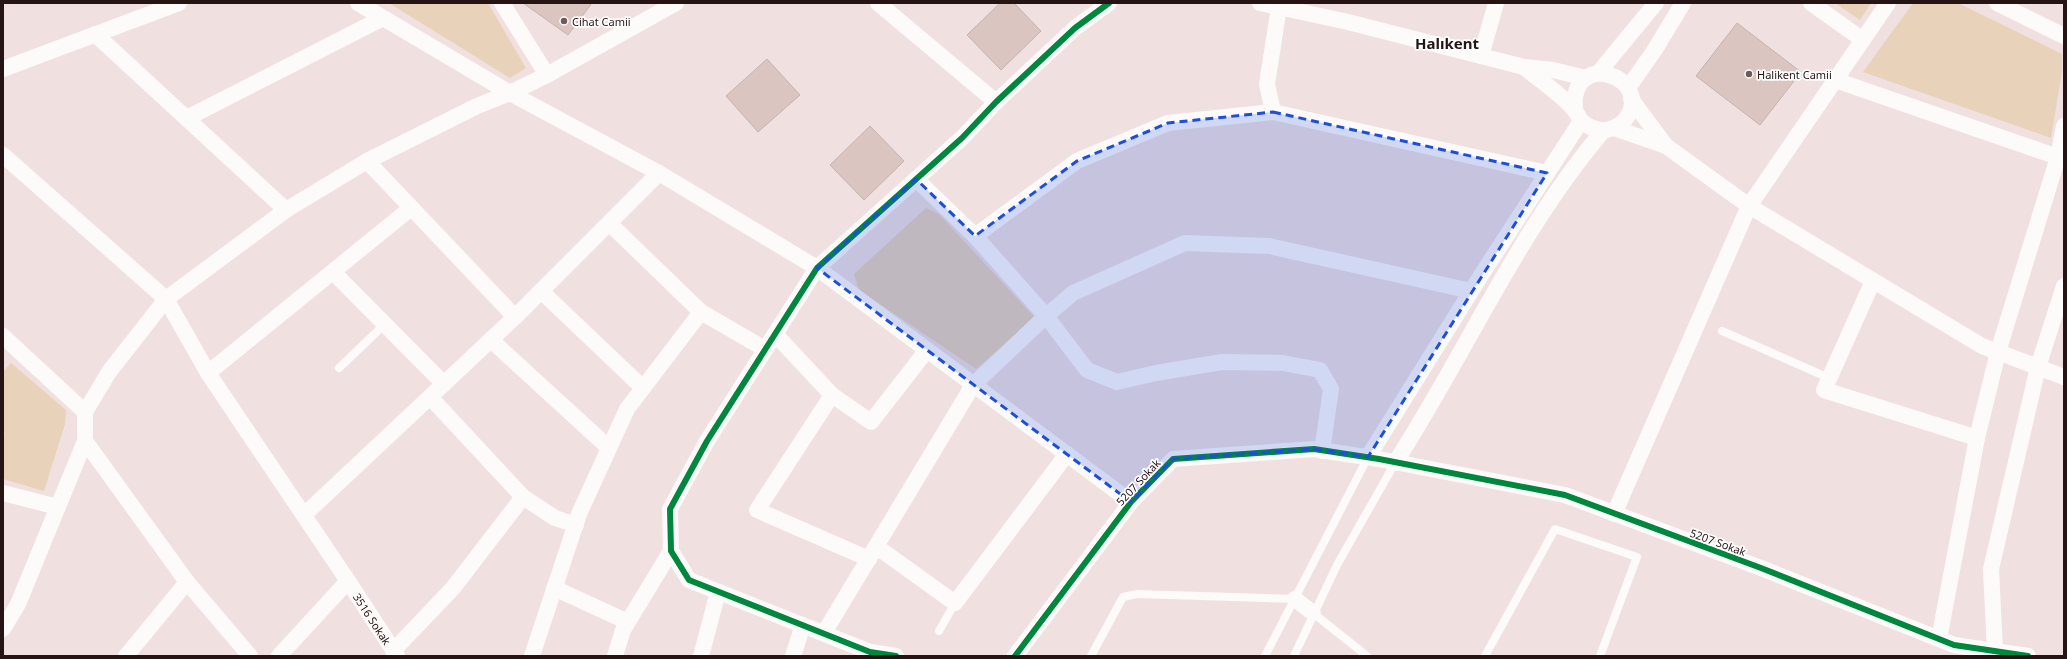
<svg xmlns="http://www.w3.org/2000/svg" width="2067" height="659" font-family="'Noto Sans',sans-serif">
<style>
.green{fill:#e8d2ba}
.building{fill:#dac5c0;stroke:#c3b3b1}
.lines{fill:none;stroke-linecap:round;stroke-linejoin:round}
.service{stroke:#fdfafa;stroke-width:8}
.minor{stroke:#fdfafa;stroke-width:16}
.cycleway-casing{stroke:#fff;stroke-width:8}
.cycleway{stroke:#00873e;stroke-width:6}
.marked{fill:#1d4ed8;fill-opacity:0.2;stroke:#1d4ed8;stroke-width:3;stroke-dasharray:8 5;stroke-linejoin:round}
.poi-dot{fill:#6d5b5b;stroke:#fff;stroke-width:1.5}
.labels{text-anchor:middle;dominant-baseline:central;stroke-width:3.5;stroke-linejoin:round;paint-order:stroke}
.poi-label{font-size:11px;fill:#261414;stroke:#fff;text-anchor:start}
.street-label{font-size:11px;fill:#261414;stroke:#fff}
.district-label{font-size:15px;font-weight:bold;fill:#261414;stroke:#fff}
</style>
<rect width="100%" height="100%" fill="#f1e0e0"/>
<path class="green" d="M 389,3 L 488,3 L 526,68 L 510,78 Z
M 1835,3 L 1871,3 L 1860,20 Z
M 1913,3 L 1958,3 L 2062,54 L 2062,72 L 2051,138 L 1863,72 Z
M 926,208 L 939,214 L 1035,318 L 976,369 L 859,290 L 854,274 Z
M 11,363 L 66,410 L 65,424 L 44,491 L 3,479 L 3,435 L 5,433 L 3,431 L 3,372 Z"/>
<path class="building" d="M 523,3 L 592,3 L 568,35 Z
M 1000,3 L 1014,3 L 1041,31 L 1001,70 L 967,35 Z
M 1737,23 L 1801,72 L 1760,125 L 1696,76 Z
M 767,59 L 800,95 L 758,132 L 726,96 Z
M 870,126 L 904,161 L 864,200 L 830,165 Z"/>
<g class="lines">
<path class="service" d="M 1722,331 L 1829,378
M 339,368 L 385,324
M 1313,613 L 1367,656
M 939,631 L 955,603
M 1091,656 L 1123,597 L 1137,594 L 1295,599
M 1265,656 L 1368,457
M 1294,656 L 1337,565 L 1395,463
M 1485,656 L 1555,529 L 1637,557 L 1600,656"/>
<g class="minor">
<path d="M 358,3 L 510,93 L 659,173 L 817,268 L 1131,502"/>
<path d="M 502,3 L 547,75"/>
<path d="M 878,3 L 996,102"/>
<path d="M 1260,3 L 1348,22 L 1524,67 L 1553,70 L 1586,78"/>
<path d="M 1811,3 L 1863,40"/>
<path d="M 1997,3 L 2064,36"/>
<path d="M 95,34 L 286,210"/>
<path d="M 1481,56 L 1496,3"/>
<path d="M 1524,67 C 1539,80 1564,96 1575,111 C 1578,114 1579,118 1581,121 C 1587,126 1593,129 1600,130 C 1608,131 1619,127 1625,120 C 1657,78 1569,46 1575,110"/>
<path d="M 3,69 L 179,3"/>
<path d="M 1599,72 L 1656,3"/>
<path d="M 1835,80 L 2058,157"/>
<path d="M 1628,88 L 1654,51 L 1683,3"/>
<path d="M 1631,99 L 1666,146 L 1749,206 L 1982,346 L 2064,377"/>
<path d="M 1273,112 L 1267,84 L 1279,7"/>
<path d="M 187,118 L 383,18"/>
<path d="M 1614,128 L 1666,146"/>
<path d="M 3,155 L 166,299 L 208,373 L 348,581 L 279,656"/>
<path d="M 367,161 L 515,317"/>
<path d="M 916,179 L 975,236 L 1046,316 L 1087,370 L 1117,382 L 1156,373 L 1222,362 L 1283,363 L 1320,370 L 1331,389 L 1322,451"/>
<path d="M 609,223 L 701,312 L 765,349"/>
<path d="M 975,236 L 1077,161 L 1168,123 L 1273,112 L 1547,173"/>
<path d="M 333,272 L 444,384"/>
<path d="M 1873,281 L 1824,390 L 1977,438"/>
<path d="M 541,291 L 643,388"/>
<path d="M 775,334 L 832,395 L 871,422 L 927,350"/>
<path d="M 3,336 L 85,412"/>
<path d="M 491,340 L 609,448"/>
<path d="M 208,373 L 411,208"/>
<path d="M 832,395 L 757,510 L 869,559"/>
<path d="M 430,397 L 523,497 L 555,518 L 576,525"/>
<path d="M 85,441 L 187,582 L 250,656"/>
<path d="M 1368,457 L 1480,277 L 1581,121"/>
<path d="M 1395,463 C 1466,353 1518,231 1603,131"/>
<path d="M 3,493 L 58,507"/>
<path d="M 1614,514 L 1749,206 L 1888,3"/>
<path d="M 304,515 L 515,317 L 659,173"/>
<path d="M 877,547 L 955,603 L 1067,454"/>
<path id="s1" d="M 348,581 L 397,656"/>
<path d="M 554,588 L 628,622"/>
<path d="M 1295,599 L 1313,613"/>
<path d="M 3,629 L 18,604 L 85,441 L 85,412 L 109,372 L 166,299 L 286,210 L 367,161 L 477,106 L 510,93 L 547,75 L 676,3"/>
<path d="M 824,633 L 973,385 L 1046,316 L 1073,293 L 1185,243 L 1269,246 L 1471,291"/>
<path d="M 1939,639 L 1977,438 L 1998,352 L 2058,157 L 2064,126"/>
<path d="M 393,651 L 453,588 L 523,497"/>
<path d="M 1995,651 L 1991,569 L 2038,367 L 2064,286"/>
<path d="M 126,656 L 187,582"/>
<path d="M 532,656 L 579,514 L 627,409 L 701,312"/>
<path d="M 615,656 L 623,630 L 671,551"/>
<path d="M 701,656 L 718,592"/>
<path d="M 793,656 L 803,625"/>
<path d="M 896,656 L 870,652 L 689,580 L 671,551 L 670,509 L 707,441 L 817,268 L 962,138 L 996,102 L 1075,28 L 1109,3"/>
<path d="M 1015,656 L 1131,502 L 1173,459 L 1314,449 L 1379,459 L 1565,495 L 1761,568 L 1954,645 L 2028,656"/>
</g>
<defs>
<path id="cycleway" d="M 896,656 L 870,652 L 689,580 L 671,551 L 670,509 L 707,441 L 817,268 L 962,138 L 996,102 L 1075,28 L 1109,3
M 1015,656 L 1131,502 L 1173,459 L 1314,449 L 1379,459 L 1565,495 L 1761,568 L 1954,645 L 2028,656"/>
</defs>
<use href="#cycleway" class="cycleway-casing"/>
<use href="#cycleway" class="cycleway"/>
</g>
<path class="marked" d="M 1273,112 L 1547,173 L 1368,457 L 1314,449 L 1173,459 L 1131,502 L 817,268 L 916,179 L 975,236 L 1077,161 L 1168,123 Z"/>
<g class="poi-dot">
<circle cx="564" cy="21" r="4"/>
<circle cx="1749" cy="74" r="4"/>
</g>
<g class="labels">
<g class="poi-label">
<text x="572" y="21">Cihat Camii</text>
<text x="1757" y="74">Halikent Camii</text>
</g>
<g class="street-label">
<text transform="translate(1138 482) rotate(-47)">5207 Sokak</text>
<text transform="translate(1718 542) rotate(20)">5207 Sokak</text>
<text stroke="none"><textPath href="#s1" startOffset="45">3516 Sokak</textPath></text>
</g>
<g class="district-label">
<text x="1447" y="43">Halıkent</text>
</g>
</g>
<rect width="2067" height="659" fill="none" stroke="#261414" stroke-width="8"/>
</svg>
